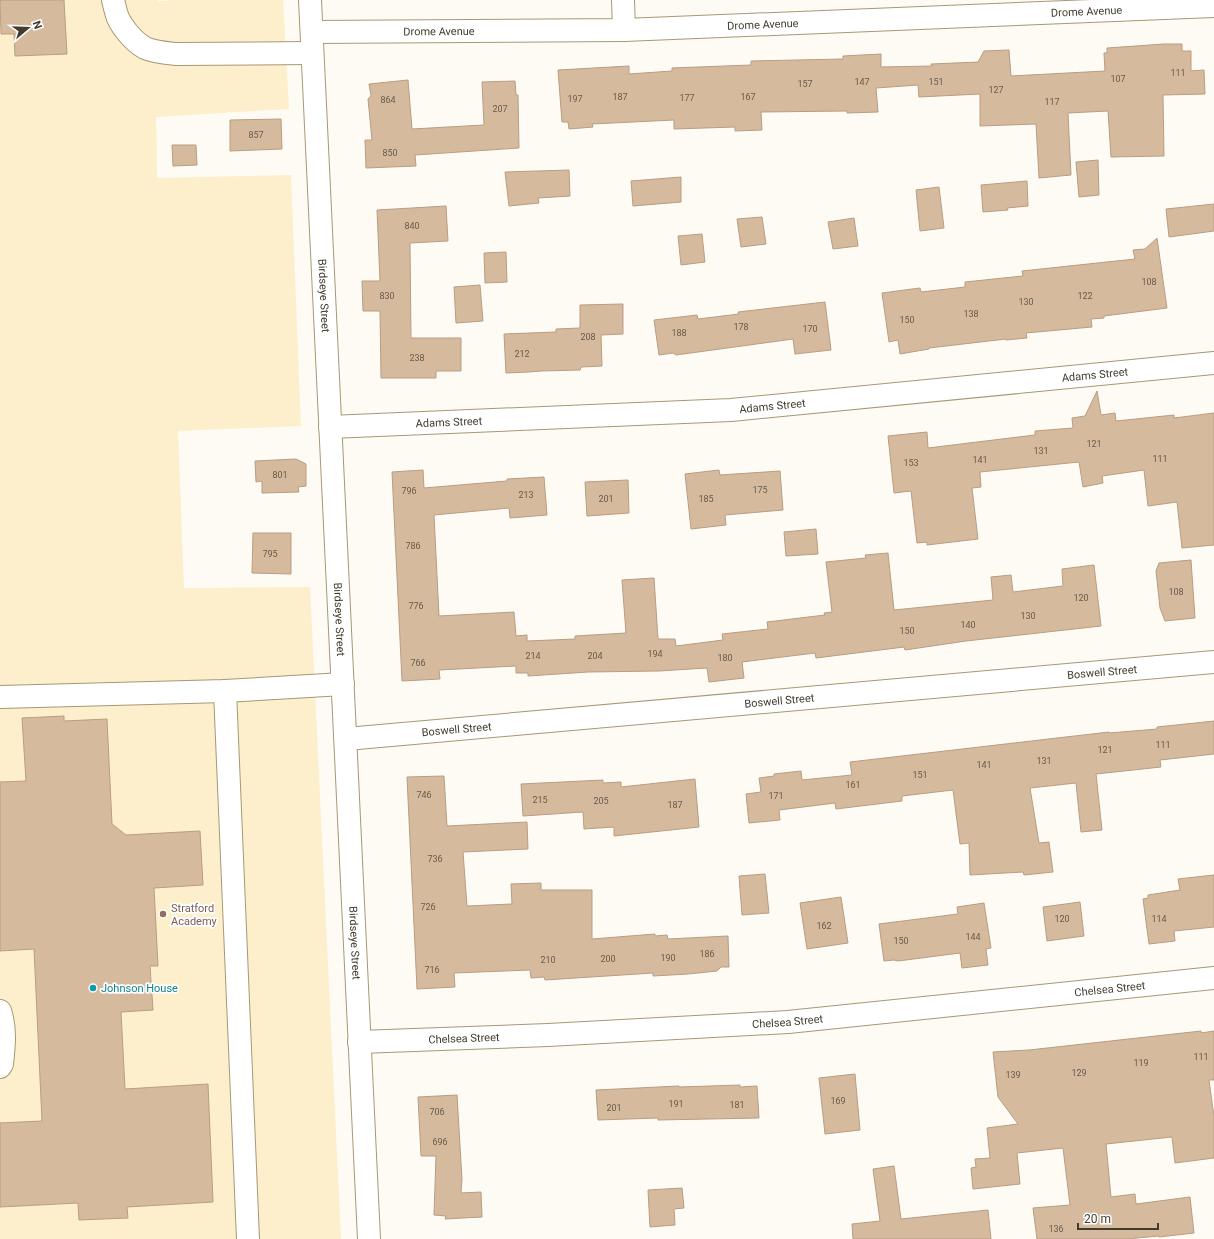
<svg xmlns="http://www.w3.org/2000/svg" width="1214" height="1239" font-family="Roboto,sans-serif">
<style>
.built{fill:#fdefcc}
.building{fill:#d6ba9e;stroke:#b89d82}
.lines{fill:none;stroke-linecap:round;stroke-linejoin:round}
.minor-casing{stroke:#a69876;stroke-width:24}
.minor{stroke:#fff;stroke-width:22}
.education-dot{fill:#8d6e63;stroke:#fff;stroke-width:1.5}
.culture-dot{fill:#0f9aa8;stroke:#fff;stroke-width:1.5}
.labels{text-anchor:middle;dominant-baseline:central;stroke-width:3.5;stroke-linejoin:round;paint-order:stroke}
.number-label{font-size:9px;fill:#675c4a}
.street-label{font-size:11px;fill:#423c2e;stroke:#fff}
.education-label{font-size:11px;fill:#785e54;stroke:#fff;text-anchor:start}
.culture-label{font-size:11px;fill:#0d838f;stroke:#fff;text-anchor:start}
</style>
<rect width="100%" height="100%" fill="#fefbf4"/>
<path class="built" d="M 0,0 L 158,0 L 158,1 L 174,0 L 283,0 L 289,109 L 156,117 L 157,178 L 291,175 L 301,426 L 178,431 L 184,588 L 310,587 L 341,1239 L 0,1239 Z"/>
<path class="building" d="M 0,0 L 64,0 L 67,54 L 15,56 L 14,34 L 1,34 Z
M 1164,44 L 1182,44 L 1182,51 L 1191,51 L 1191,71 L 1204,70 L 1205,94 L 1163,95 L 1164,156 L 1111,157 L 1108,111 L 1068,113 L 1071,175 L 1039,178 L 1036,124 L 980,126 L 980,94 L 919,97 L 918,85 L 876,88 L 878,112 L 847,113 L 847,111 L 761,112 L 762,130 L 735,131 L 735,127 L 674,129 L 674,120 L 592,124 L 593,127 L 569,129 L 568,122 L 562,122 L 558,70 L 629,66 L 629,74 L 672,71 L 672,68 L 751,65 L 751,61 L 843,59 L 843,56 L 881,54 L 881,67 L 932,66 L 931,64 L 978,62 L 984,51 L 1009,50 L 1011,76 L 1105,71 L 1104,53 L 1107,53 L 1107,48 Z
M 408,80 L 412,129 L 484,125 L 482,82 L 515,81 L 516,95 L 518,95 L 519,148 L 415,155 L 416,166 L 366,168 L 365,140 L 372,140 L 368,99 L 371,96 L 369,84 Z
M 281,119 L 282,149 L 230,151 L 230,120 Z
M 172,145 L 196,145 L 197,165 L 173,166 Z
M 1098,160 L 1099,195 L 1079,197 L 1076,162 Z
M 569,170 L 570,196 L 538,198 L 539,203 L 509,206 L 505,172 Z
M 681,177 L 681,202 L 633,206 L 631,181 Z
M 1027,181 L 1028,206 L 1007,208 L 1008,210 L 983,212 L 981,185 Z
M 939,187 L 944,228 L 920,231 L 916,190 Z
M 1214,204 L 1214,231 L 1169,237 L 1166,209 Z
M 446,206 L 448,241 L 410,243 L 411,338 L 461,338 L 461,371 L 436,371 L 436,378 L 381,378 L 380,311 L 363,311 L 362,281 L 380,281 L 377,210 Z
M 762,217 L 766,244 L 741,247 L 737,219 Z
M 854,218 L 858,246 L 833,249 L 828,222 Z
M 702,234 L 705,262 L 681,265 L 678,236 Z
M 1157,238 L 1167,308 L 1104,316 L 1104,318 L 1091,319 L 1092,327 L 1026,333 L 1027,338 L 1006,340 L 1006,339 L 929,348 L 929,349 L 900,354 L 898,340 L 889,342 L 882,293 L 920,288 L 921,292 L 965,287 L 965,282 L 1023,276 L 1022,271 L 1135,259 L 1133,250 L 1145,249 Z
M 506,252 L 507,282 L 485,283 L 484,253 Z
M 480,285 L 483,321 L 456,323 L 454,287 Z
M 825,302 L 831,350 L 795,354 L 793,339 L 676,355 L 673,353 L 659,355 L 654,320 L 697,315 L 698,319 L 739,314 L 738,312 Z
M 623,304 L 623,334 L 601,335 L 602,366 L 581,367 L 580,370 L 541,371 L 529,372 L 506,373 L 504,334 L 556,332 L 556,329 L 580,328 L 580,305 Z
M 1097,391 L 1101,415 L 1115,413 L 1116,421 L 1174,415 L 1174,418 L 1214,413 L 1214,545 L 1182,548 L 1177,502 L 1148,506 L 1144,470 L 1102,476 L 1103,483 L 1083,487 L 1079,462 L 980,472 L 981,487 L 972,488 L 978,539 L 927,545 L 927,542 L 917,543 L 911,491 L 894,493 L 888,436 L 927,432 L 928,448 L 1035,435 L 1035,431 L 1073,428 L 1072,418 L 1085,416 Z
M 296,459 L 306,464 L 306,486 L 298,487 L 299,492 L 262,493 L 262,481 L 256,482 L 255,461 Z
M 423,470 L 424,488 L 507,481 L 507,479 L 544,477 L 547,515 L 510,518 L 509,508 L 434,515 L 439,616 L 514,612 L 516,636 L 527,635 L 527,641 L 575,639 L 575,636 L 626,633 L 622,580 L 654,578 L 658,639 L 675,639 L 676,646 L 723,640 L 722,634 L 768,629 L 767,622 L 825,615 L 824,613 L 832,612 L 826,562 L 866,558 L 865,555 L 888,553 L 894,610 L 993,600 L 991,577 L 1011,575 L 1013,592 L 1063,586 L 1062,569 L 1094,565 L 1101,626 L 966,641 L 905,650 L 904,647 L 816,658 L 815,653 L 742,662 L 744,678 L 709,682 L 707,668 L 659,671 L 588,672 L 528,676 L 528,673 L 516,673 L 516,666 L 439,670 L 440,679 L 402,681 L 392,472 Z
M 719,470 L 720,475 L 780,471 L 783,510 L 725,515 L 726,525 L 691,529 L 685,474 Z
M 628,480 L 629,513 L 587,516 L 585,482 Z
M 816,529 L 818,554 L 786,556 L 784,532 Z
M 253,533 L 291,533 L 291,574 L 252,573 Z
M 1191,560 L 1195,618 L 1165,621 L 1160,608 L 1156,571 L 1159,563 Z
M 64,716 L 64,721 L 107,719 L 112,824 L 126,835 L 200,831 L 203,885 L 154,888 L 158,966 L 150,966 L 153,1010 L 121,1012 L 125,1089 L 208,1084 L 213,1202 L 127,1207 L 128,1218 L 79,1220 L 78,1203 L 0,1207 L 0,1123 L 42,1121 L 34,949 L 0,951 L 0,782 L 26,781 L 22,718 Z
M 1214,721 L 1214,754 L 1160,760 L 1161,767 L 1096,774 L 1102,830 L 1081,832 L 1076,783 L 1030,788 L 1039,843 L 1049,842 L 1053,872 L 1024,875 L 1023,872 L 970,875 L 969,843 L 960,844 L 953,790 L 902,796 L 902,801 L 836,809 L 835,803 L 779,810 L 780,820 L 749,823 L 746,794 L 761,792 L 759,778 L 774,776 L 774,774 L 801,771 L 802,780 L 852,775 L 850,762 L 1109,732 L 1109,733 L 1157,729 L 1157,727 Z
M 444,776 L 447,826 L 527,822 L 528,849 L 463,852 L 467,906 L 512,904 L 511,884 L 541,883 L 541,890 L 592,890 L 592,939 L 655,934 L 655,936 L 667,935 L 668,939 L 728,936 L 729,967 L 721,967 L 717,971 L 688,974 L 653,976 L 653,973 L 545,980 L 544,977 L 531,978 L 530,970 L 454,973 L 455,987 L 417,989 L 407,777 Z
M 695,779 L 699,827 L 614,836 L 614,827 L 584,829 L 583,812 L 523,816 L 521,784 L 603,780 L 603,783 L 621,782 L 621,787 Z
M 765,874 L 769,913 L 742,915 L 739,876 Z
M 1214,875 L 1214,927 L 1174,931 L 1175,941 L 1149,944 L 1143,899 L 1148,898 L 1148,895 L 1180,890 L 1178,879 Z
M 841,897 L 848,943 L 807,949 L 800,903 Z
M 1080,902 L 1084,936 L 1047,941 L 1043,907 Z
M 984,903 L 991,948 L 986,949 L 988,965 L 962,968 L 960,953 L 898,961 L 894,960 L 884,961 L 879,924 L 958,914 L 957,907 Z
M 1201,1031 L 1201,1033 L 1214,1031 L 1214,1080 L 1209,1080 L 1214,1117 L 1214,1158 L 1175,1163 L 1172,1137 L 1106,1144 L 1111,1197 L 1135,1194 L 1136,1204 L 1190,1197 L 1194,1233 L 1159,1237 L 1159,1236 L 1126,1239 L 1037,1239 L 1033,1208 L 1070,1205 L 1063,1148 L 1017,1153 L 1020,1184 L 973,1189 L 971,1168 L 976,1167 L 975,1159 L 990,1158 L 987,1128 L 1018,1124 L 998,1097 L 993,1052 L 1029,1050 Z
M 855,1074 L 860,1130 L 825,1134 L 819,1078 Z
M 740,1085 L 740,1087 L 757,1086 L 759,1118 L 658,1120 L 658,1118 L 598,1120 L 596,1090 L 679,1086 L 679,1087 Z
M 457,1095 L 462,1179 L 461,1193 L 481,1192 L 482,1217 L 445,1219 L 446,1216 L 434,1215 L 436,1156 L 421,1156 L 418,1097 Z
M 894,1166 L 901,1219 L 988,1210 L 991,1239 L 853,1239 L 852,1224 L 880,1221 L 873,1169 Z
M 682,1188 L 684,1208 L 674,1209 L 675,1225 L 650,1227 L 648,1190 Z"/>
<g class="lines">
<defs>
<g id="minor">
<path d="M 113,0 C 114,4 115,8 116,12 C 119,25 134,42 145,48 C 154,52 166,53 176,54 L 312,53"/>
<path id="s1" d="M 310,0 L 369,1239"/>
<path d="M 623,0 L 624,30"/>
<path id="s2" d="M 312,32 L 624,30 L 1214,6"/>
<path id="s3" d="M 330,427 L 731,410 L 1214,363"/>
<path d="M 225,691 L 248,1239"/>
<path d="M 0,697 L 225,691 L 343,684"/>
<path id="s4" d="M 346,739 L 1214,662"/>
<path d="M 0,1011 C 6,1028 4,1046 2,1064 L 0,1067"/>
<path id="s5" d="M 359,1042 L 548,1035 L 788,1022 L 1214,978"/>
</g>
</defs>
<use href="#minor" class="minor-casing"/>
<use href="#minor" class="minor"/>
</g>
<circle class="education-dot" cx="163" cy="914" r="4"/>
<circle class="culture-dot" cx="93" cy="988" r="4"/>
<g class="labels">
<g class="number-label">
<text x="1178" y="73">111</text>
<text x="1118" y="79">107</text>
<text x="862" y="82">147</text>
<text x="936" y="82">151</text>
<text x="805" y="84">157</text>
<text x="996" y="90">127</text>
<text x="620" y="97">187</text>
<text x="748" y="97">167</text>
<text x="687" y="98">177</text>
<text x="575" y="99">197</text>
<text x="388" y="100">864</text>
<text x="1052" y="102">117</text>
<text x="500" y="109">207</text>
<text x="256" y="135">857</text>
<text x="390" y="153">850</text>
<text x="412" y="226">840</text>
<text x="1149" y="282">108</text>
<text x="387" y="296">830</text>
<text x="1085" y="296">122</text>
<text x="1026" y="302">130</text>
<text x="971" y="314">138</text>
<text x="907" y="320">150</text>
<text x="741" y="327">178</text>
<text x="810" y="329">170</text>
<text x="679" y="333">188</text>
<text x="588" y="337">208</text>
<text x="522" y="354">212</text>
<text x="417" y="358">238</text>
<text x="1094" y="444">121</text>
<text x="1041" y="451">131</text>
<text x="1160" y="459">111</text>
<text x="980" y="460">141</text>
<text x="911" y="463">153</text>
<text x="280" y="475">801</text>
<text x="760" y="490">175</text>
<text x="409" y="491">796</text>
<text x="526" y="495">213</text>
<text x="606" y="499">201</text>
<text x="706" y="499">185</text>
<text x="413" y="546">786</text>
<text x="270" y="554">795</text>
<text x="1176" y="592">108</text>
<text x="1081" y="598">120</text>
<text x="416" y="606">776</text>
<text x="1028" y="616">130</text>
<text x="968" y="625">140</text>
<text x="907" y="631">150</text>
<text x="655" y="654">194</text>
<text x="533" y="656">214</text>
<text x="595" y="656">204</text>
<text x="725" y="658">180</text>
<text x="418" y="663">766</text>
<text x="1163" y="745">111</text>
<text x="1105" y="750">121</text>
<text x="1044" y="761">131</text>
<text x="984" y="765">141</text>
<text x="920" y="775">151</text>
<text x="853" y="785">161</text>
<text x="424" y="795">746</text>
<text x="776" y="796">171</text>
<text x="540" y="800">215</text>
<text x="601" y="801">205</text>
<text x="675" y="805">187</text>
<text x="435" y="859">736</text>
<text x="428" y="907">726</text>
<text x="1062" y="919">120</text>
<text x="1159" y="919">114</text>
<text x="824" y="926">162</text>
<text x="973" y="937">144</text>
<text x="901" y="941">150</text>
<text x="707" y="954">186</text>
<text x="668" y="958">190</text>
<text x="608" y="959">200</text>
<text x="548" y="960">210</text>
<text x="432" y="970">716</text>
<text x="1201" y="1057">111</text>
<text x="1141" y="1063">119</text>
<text x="1079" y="1073">129</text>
<text x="1013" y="1075">139</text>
<text x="838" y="1101">169</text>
<text x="676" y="1104">191</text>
<text x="737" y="1105">181</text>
<text x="614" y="1108">201</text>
<text x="437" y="1112">706</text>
<text x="440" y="1142">696</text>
<text x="1056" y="1229">136</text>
</g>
<g class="street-label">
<text stroke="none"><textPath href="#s2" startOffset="775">Drome Avenue</textPath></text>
<text stroke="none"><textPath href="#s2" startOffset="451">Drome Avenue</textPath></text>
<text stroke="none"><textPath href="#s2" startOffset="127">Drome Avenue</textPath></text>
<text stroke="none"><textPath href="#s1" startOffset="296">Birdseye Street</textPath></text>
<text stroke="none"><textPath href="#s3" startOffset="767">Adams Street</textPath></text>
<text stroke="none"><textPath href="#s3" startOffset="443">Adams Street</textPath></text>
<text stroke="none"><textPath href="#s3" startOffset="119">Adams Street</textPath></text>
<text stroke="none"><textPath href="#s1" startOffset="620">Birdseye Street</textPath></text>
<text stroke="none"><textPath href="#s4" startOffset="759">Boswell Street</textPath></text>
<text stroke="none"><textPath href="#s4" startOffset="435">Boswell Street</textPath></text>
<text stroke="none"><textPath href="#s4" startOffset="111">Boswell Street</textPath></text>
<text stroke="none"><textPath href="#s1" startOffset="944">Birdseye Street</textPath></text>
<text stroke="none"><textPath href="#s5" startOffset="753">Chelsea Street</textPath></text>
<text stroke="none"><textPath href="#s5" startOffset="429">Chelsea Street</textPath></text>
<text stroke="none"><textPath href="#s5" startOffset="105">Chelsea Street</textPath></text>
</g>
<g class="education-label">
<text x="171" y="908">Stratford<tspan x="171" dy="13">Academy</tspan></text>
</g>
<g class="culture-label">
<text x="101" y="988">Johnson House</text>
</g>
</g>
<g transform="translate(28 28) rotate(71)" stroke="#ffffff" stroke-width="3" paint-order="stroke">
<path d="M0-3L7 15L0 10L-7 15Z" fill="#423c2e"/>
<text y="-6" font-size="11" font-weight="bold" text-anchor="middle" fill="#423c2e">N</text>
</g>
<path d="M1078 1223v6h80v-6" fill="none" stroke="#423c2e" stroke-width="2"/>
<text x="1084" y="1223" font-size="12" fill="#423c2e" stroke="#ffffff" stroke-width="3" paint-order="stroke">20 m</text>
</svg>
